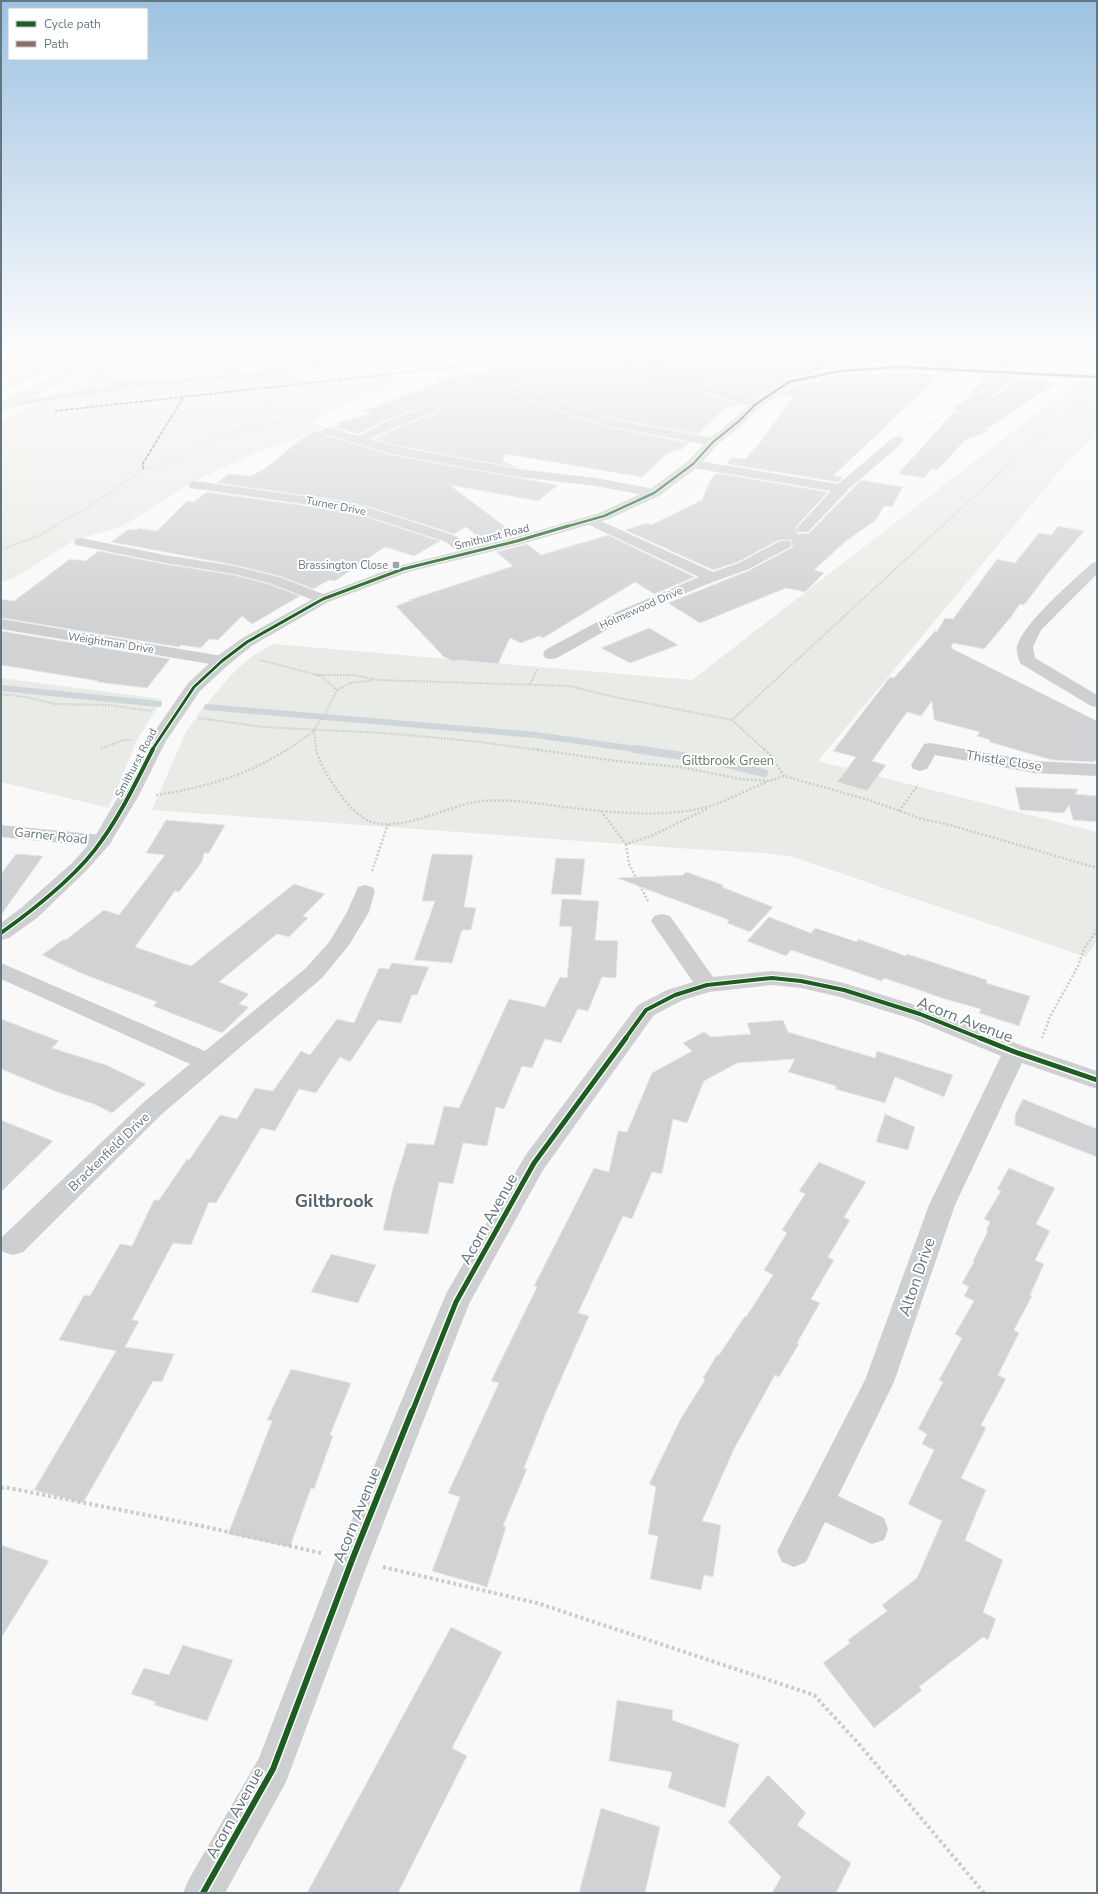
<svg xmlns="http://www.w3.org/2000/svg" width="1098" height="1894" font-family="'Nunito Sans',sans-serif">
<style>
.built{fill:#e8e9e9}
.green{fill:#e8ebe6}
.lines{fill:none;stroke-linecap:round;stroke-linejoin:round}
.stream-far1{stroke:#ced6d9;stroke-width:6}
.stream{stroke:#ced6d9;stroke-width:8}
.building{fill:#d0d2d3;stroke:#e8e8e8}
.trunk-casing{stroke:#d5d6d6;stroke-width:2}
.path-far3{stroke:#cbcccd;stroke-width:1.5;stroke-dasharray:1 1;stroke-linecap:butt}
.path-far2{stroke:#cbcccd;stroke-width:2;stroke-dasharray:1.5 1.5;stroke-linecap:butt}
.path-far1{stroke:#cbcccd;stroke-width:2.5;stroke-dasharray:2 2;stroke-linecap:butt}
.path{stroke:#cbcccd;stroke-width:4;stroke-dasharray:3 3;stroke-linecap:butt}
.service{fill:#cecfd0;fill-rule:evenodd}
.minor{fill:#cecfd0;fill-rule:evenodd}
.tertiary{fill:#cecfd0;fill-rule:evenodd}
.trunk{fill:#e1e2e2;fill-rule:evenodd}
.quiet{stroke:#8d6e63;stroke-width:1.5;stroke-dasharray:3.5 1.5;stroke-linecap:butt}
.cycleway-far4-casing{stroke:#fff;stroke-width:4}
.cycleway-far3-casing{stroke:#fff;stroke-width:5}
.cycleway-far2-casing{stroke:#fff;stroke-width:6}
.cycleway-far1-casing{stroke:#fff;stroke-width:8}
.cycleway-casing{stroke:#fff;stroke-width:9}
.cycleway-far4{stroke:#1b5e20;stroke-width:2.5}
.cycleway-far3{stroke:#1b5e20;stroke-width:3}
.cycleway-far2{stroke:#1b5e20;stroke-width:4}
.cycleway-far1{stroke:#1b5e20;stroke-width:5}
.cycleway{stroke:#1b5e20;stroke-width:6}
.poi-dot{fill:#99a4ac;stroke:#fff;stroke-width:1.5}
.labels{text-anchor:middle;dominant-baseline:central;stroke-width:4;stroke-linejoin:round;paint-order:stroke}
.far-street-label{font-size:11px;fill:#657683;stroke:#fff}
.far-poi-label{font-size:11px;fill:#657683;stroke:#fff;text-anchor:end}
.park-label{font-size:13px;fill:#687a64;stroke:#fff}
.street-label{font-size:13px;fill:#657683;stroke:#fff}
.near-street-label{font-size:16px;fill:#657683;stroke:#fff}
.near-quarter-label{font-size:18px;font-weight:bold;fill:#57646e;stroke:#fff}
</style>
<rect width="100%" height="100%" fill="#f9f9f9"/>
<path class="built" d="M 131,354 L 335,354 L 290,372 L 273,376 L 28,407 Z"/>
<path class="green" d="M 32,354 L 60,354 L 1,381 L 1,369 Z
M 126,354 L 173,354 L 170,363 L 202,368 L 215,366 L 235,359 L 263,363 L 264,366 L 250,371 L 151,382 L 114,380 L 101,374 L 110,363 Z
M 281,354 L 317,356 C 306,360 287,367 278,356 Z
M 336,354 L 483,354 L 470,364 L 388,373 L 390,378 L 404,385 C 370,392 343,406 312,422 L 323,427 L 256,453 L 196,480 L 123,526 L 75,540 L 14,578 L 1,582 L 1,422 L 27,407 L 275,375 L 290,372 Z
M 1081,379 L 1097,380 L 1097,435 L 1068,461 L 818,761 L 1097,832 L 1097,940 L 1086,957 L 793,857 L 765,853 L 692,849 L 152,810 L 186,732 L 201,710 L 235,671 L 252,656 L 273,644 L 692,680 Z
M 1,678 L 162,699 L 137,740 L 109,808 L 1,782 Z"/>
<g class="lines">
<path class="stream-far1" d="M 1,688 L 159,704
M 207,707 L 536,735 L 642,750"/>
<path class="stream" d="M 635,749 L 715,761 L 764,773"/>
</g>
<path class="building" d="M 626,354 L 799,354 L 826,369 L 785,379 L 754,398 L 685,379 L 624,355 Z
M 818,354 L 935,354 L 940,365 L 899,362 L 842,366 Z
M 1006,354 L 1011,368 L 994,367 Z
M 609,358 L 658,379 L 741,405 L 725,408 L 698,434 L 614,419 L 585,410 L 481,371 L 508,365 L 511,367 L 582,360 L 587,364 Z
M 899,372 L 941,374 L 833,476 L 843,477 L 838,482 L 726,464 L 732,457 L 745,459 L 759,444 L 794,395 L 776,398 L 794,386 L 840,375 Z
M 471,373 L 473,377 L 577,418 L 613,428 L 689,443 L 682,449 L 668,453 L 642,477 L 505,454 L 503,461 L 518,468 L 394,445 L 374,439 L 396,428 L 437,413 L 439,408 L 436,405 L 432,404 L 386,420 L 358,434 L 333,427 L 340,425 L 337,423 L 370,414 L 364,411 L 438,383 L 436,380 Z
M 986,376 L 1001,377 L 980,392 L 966,398 Z
M 1020,378 L 1057,382 L 992,426 L 984,429 L 988,431 L 965,440 L 945,462 L 937,470 L 932,469 L 924,478 L 898,474 L 955,411 L 958,413 L 963,412 L 990,399 Z
M 321,430 L 324,435 L 392,455 L 558,485 L 538,501 L 450,485 L 516,535 L 486,543 L 466,527 L 454,534 L 373,508 L 338,500 L 217,483 L 228,474 L 251,476 L 264,469 L 308,434 Z
M 717,473 L 828,492 L 795,528 L 798,534 L 809,533 L 861,480 L 903,487 L 892,507 L 884,506 L 876,520 L 846,541 L 814,570 L 824,573 L 805,592 L 786,588 L 700,623 L 668,603 L 750,570 L 791,548 L 793,545 L 791,540 L 779,540 L 738,562 L 713,570 L 625,530 L 648,523 L 651,525 L 702,500 L 710,480 Z
M 206,492 L 338,510 L 364,516 L 440,541 L 414,556 L 385,547 L 335,581 L 329,580 L 313,589 L 279,576 L 234,565 L 111,542 L 129,529 L 136,530 L 139,528 L 157,531 L 187,501 L 194,502 Z
M 1058,526 L 1084,531 L 1049,572 L 1024,605 L 1020,604 L 1011,617 L 984,649 L 953,643 L 951,648 L 1097,721 L 1097,758 L 1094,762 L 1052,760 L 989,742 L 990,740 L 977,736 L 980,732 L 934,720 L 932,701 L 921,716 L 907,712 L 872,761 L 886,765 L 867,791 L 837,782 L 856,757 L 833,751 L 890,677 L 894,678 L 935,631 L 937,632 L 945,618 L 953,619 L 997,559 L 1015,563 L 1039,533 L 1051,535 Z
M 608,535 L 695,577 L 654,594 L 635,582 L 543,638 L 539,636 L 521,643 L 510,638 L 498,664 L 457,660 L 454,662 L 444,657 L 396,606 L 412,600 L 409,600 L 513,566 L 496,552 L 527,544 L 541,555 Z
M 99,551 L 165,564 L 234,575 L 269,584 L 300,596 L 252,624 L 242,616 L 218,640 L 209,639 L 201,648 L 181,645 L 179,647 L 1,618 L 1,599 L 14,601 L 70,559 L 85,561 Z
M 649,628 L 678,645 L 630,663 L 601,648 Z
M 1,631 L 170,659 L 147,688 L 97,682 L 98,681 L 1,665 Z
M 1015,787 L 1078,789 L 1075,794 L 1097,796 L 1097,822 L 1073,820 L 1069,805 L 1064,813 L 1020,810 Z
M 166,820 L 225,825 L 209,853 L 204,853 L 202,862 L 179,892 L 175,891 L 135,947 L 191,966 L 294,884 L 325,894 L 303,916 L 308,918 L 289,937 L 277,934 L 219,982 L 249,994 L 239,1004 L 249,1007 L 222,1033 L 153,1006 L 157,1002 L 83,974 L 42,955 L 64,939 L 66,940 L 104,910 L 119,915 L 165,855 L 146,853 Z
M 16,854 L 43,856 L 1,915 L 1,874 Z
M 432,854 L 473,855 L 464,907 L 476,908 L 471,930 L 462,930 L 452,963 L 414,960 L 435,901 L 422,901 Z
M 556,858 L 585,859 L 581,895 L 551,894 Z
M 686,872 L 723,885 L 722,887 L 773,907 L 750,932 L 727,923 L 729,920 L 617,878 L 683,875 Z
M 562,899 L 599,901 L 595,940 L 618,941 L 616,978 L 602,977 L 588,1011 L 578,1009 L 561,1043 L 545,1039 L 532,1068 L 522,1066 L 504,1109 L 496,1107 L 487,1146 L 463,1143 L 453,1184 L 439,1182 L 428,1234 L 383,1230 L 393,1188 L 407,1143 L 434,1145 L 444,1106 L 459,1108 L 509,999 L 545,1007 L 560,977 L 567,978 L 572,927 L 559,926 Z
M 769,917 L 811,933 L 815,928 L 857,942 L 858,939 L 906,956 L 907,954 L 987,980 L 986,983 L 1030,996 L 1019,1026 L 979,1013 L 981,1009 L 945,999 L 884,978 L 882,981 L 791,950 L 786,956 L 747,941 Z
M 392,963 L 429,967 L 417,995 L 412,995 L 401,1023 L 378,1020 L 350,1062 L 340,1057 L 316,1093 L 299,1089 L 275,1131 L 261,1128 L 216,1203 L 209,1202 L 191,1245 L 173,1243 L 132,1320 L 139,1321 L 125,1347 L 174,1354 L 162,1382 L 153,1381 L 83,1503 L 34,1490 L 116,1351 L 59,1340 L 84,1295 L 90,1296 L 120,1244 L 132,1246 L 154,1200 L 159,1200 L 187,1159 L 189,1160 L 220,1115 L 237,1119 L 255,1088 L 273,1091 L 301,1051 L 310,1055 L 337,1019 L 354,1023 L 379,968 L 389,969 Z
M 1,1019 L 59,1041 L 52,1048 L 106,1065 L 146,1084 L 112,1113 L 94,1104 L 57,1092 L 1,1069 Z
M 783,1020 L 788,1032 L 875,1058 L 877,1051 L 953,1075 L 944,1097 L 895,1077 L 885,1103 L 835,1089 L 836,1086 L 788,1072 L 795,1059 L 737,1063 L 704,1081 L 687,1123 L 673,1119 L 662,1174 L 652,1172 L 632,1219 L 623,1216 L 578,1313 L 589,1316 L 546,1413 L 524,1468 L 527,1469 L 503,1526 L 506,1527 L 487,1587 L 432,1571 L 460,1497 L 448,1493 L 499,1383 L 491,1381 L 537,1287 L 534,1286 L 594,1168 L 609,1172 L 618,1131 L 627,1132 L 652,1073 L 692,1051 L 683,1043 L 704,1032 L 711,1037 L 751,1034 L 747,1023 Z
M 1023,1099 L 1097,1129 L 1097,1157 L 1015,1125 L 1015,1115 Z
M 885,1114 L 915,1127 L 908,1150 L 876,1142 Z
M 1,1120 L 53,1141 L 1,1192 Z
M 819,1162 L 866,1182 L 844,1217 L 850,1220 L 828,1257 L 834,1260 L 811,1299 L 820,1303 L 797,1343 L 799,1344 L 779,1377 L 775,1375 L 734,1449 L 702,1521 L 721,1525 L 713,1577 L 704,1575 L 701,1590 L 650,1579 L 658,1536 L 648,1534 L 656,1487 L 649,1484 L 681,1418 L 705,1380 L 703,1378 L 717,1355 L 719,1355 L 745,1316 L 746,1317 L 773,1275 L 764,1270 L 787,1233 L 782,1230 L 805,1194 L 799,1191 Z
M 1009,1168 L 1055,1188 L 1036,1224 L 1050,1231 L 1035,1260 L 1044,1264 L 1030,1295 L 1032,1296 L 1014,1330 L 1019,1333 L 998,1375 L 1006,1379 L 981,1425 L 986,1428 L 961,1478 L 986,1490 L 965,1540 L 1003,1560 L 983,1612 L 996,1619 L 988,1640 L 983,1637 L 919,1687 L 922,1690 L 874,1728 L 823,1663 L 850,1643 L 848,1640 L 887,1611 L 882,1605 L 917,1578 L 942,1521 L 908,1504 L 934,1450 L 922,1444 L 927,1434 L 918,1429 L 943,1382 L 939,1380 L 962,1338 L 955,1334 L 974,1301 L 964,1296 L 969,1287 L 962,1283 L 974,1262 L 973,1261 L 988,1231 L 986,1230 L 990,1222 L 984,1219 L 1001,1191 L 997,1189 Z
M 331,1254 L 376,1265 L 358,1303 L 311,1292 Z
M 291,1369 L 351,1383 L 330,1435 L 333,1436 L 314,1489 L 311,1488 L 290,1547 L 228,1534 L 272,1421 L 267,1420 Z
M 1,1545 L 49,1561 L 1,1638 Z
M 451,1627 L 502,1652 L 452,1748 L 467,1756 L 398,1893 L 307,1893 Z
M 183,1645 L 233,1660 L 207,1721 L 154,1705 L 156,1702 L 131,1694 L 144,1668 L 169,1675 Z
M 617,1700 L 673,1710 L 672,1720 L 739,1744 L 725,1808 L 668,1788 L 672,1772 L 609,1761 Z
M 768,1775 L 806,1813 L 797,1825 L 851,1863 L 836,1893 L 772,1893 L 781,1877 L 728,1822 Z
M 601,1808 L 660,1827 L 645,1893 L 579,1893 Z"/>
<g class="lines">
<defs>
<path id="trunk" d="M 64,354 L 78,354 L 1,392 L 1,385 Z
M 99,354 L 113,354 L 1,412 L 1,403 Z"/>
</defs>
<use href="#trunk" class="trunk-casing"/>
<path class="path-far3" d="M 298,386 L 299,387 C 287,398 267,399 260,415 L 277,423 L 309,426
M 916,431 L 944,416
M 53,527 L 87,508 L 144,469 L 165,464 L 184,453 L 230,433 L 276,422
M 941,527 L 1071,407 L 1094,397"/>
<path class="path-far2" d="M 1,550 L 40,535 L 55,526
M 260,660 L 321,676 L 337,690 L 326,712 L 314,730
M 316,675 L 354,675 L 378,680 L 569,686 L 610,696 L 732,720 L 942,526
M 530,684 L 538,668
M 337,690 L 351,683 L 374,680
M 1,694 L 26,697 L 55,704 L 108,705 L 151,711
M 199,718 L 263,727 L 384,733 L 472,741 L 540,750
M 732,720 L 765,750
M 101,749 L 123,740 L 132,740
M 287,750 L 314,731 L 316,750"/>
<path class="path-far1" d="M 316,749 C 320,769 350,814 369,821 C 402,834 448,804 483,801 C 510,799 537,803 564,807 C 609,812 659,818 703,808 C 725,803 745,790 767,782
M 533,749 L 616,761 L 680,767 L 741,779 L 769,781 L 784,776 L 869,800 L 922,819 L 950,825 L 1097,868
M 764,749 L 771,756 L 784,776
M 156,795 C 203,788 248,775 288,749
M 601,811 L 626,844 L 651,836 L 709,808
M 899,811 L 918,785
M 626,844 L 629,864 L 649,903
M 372,871 L 388,824
M 1042,1038 L 1050,1017 L 1078,966 L 1084,949 L 1097,930"/>
<path class="path" d="M 1,1488 L 4,1487 L 202,1526 L 321,1553
M 383,1567 L 537,1603 L 814,1695 L 859,1744 L 984,1893"/>
<path class="service" d="M 17,354 L 27,354 L 1,367 L 1,362 Z
M 113,354 L 122,354 L 101,375 C 134,389 172,379 207,376 C 234,374 262,374 288,368 C 305,364 321,354 338,354 C 313,377 234,378 200,381 C 176,383 151,388 126,386 L 126,389 L 123,389 L 6,407 L 2,405 L 6,403 L 118,385 L 95,378 L 93,373 Z
M 1043,354 L 1051,354 L 1097,367 L 1097,371 L 1043,357 Z"/>
<path class="minor" d="M 604,354 L 619,354 L 685,380 L 760,401 L 762,404 L 756,408 L 659,378 L 623,364 Z
M 800,354 L 814,354 L 844,369 L 846,371 L 844,373 L 836,373 Z
M 936,354 L 947,354 L 954,368 L 952,370 L 944,370 Z
M 1018,369 L 1022,370 L 1024,372 L 1022,374 L 989,398 L 963,411 L 959,412 L 953,408 L 955,405 L 981,393 L 1007,374 Z
M 478,371 L 585,411 L 614,420 L 713,438 L 717,439 L 719,442 L 717,445 L 713,446 L 613,427 L 577,417 L 474,376 L 472,374 L 474,372 Z
M 432,405 L 436,406 L 438,409 L 436,412 L 395,427 L 370,439 L 394,446 L 518,469 L 596,478 L 654,489 L 659,490 L 661,493 L 659,496 L 654,497 L 596,486 L 518,477 L 392,454 L 324,434 L 322,431 L 328,427 L 358,436 L 387,421 Z
M 898,436 L 902,437 L 904,440 L 902,443 L 850,488 L 808,532 L 798,532 L 796,529 L 831,491 L 693,468 L 688,467 L 686,464 L 688,461 L 693,460 L 838,484 L 894,437 Z
M 195,481 L 338,501 L 373,509 L 456,536 L 475,553 L 473,556 L 463,556 L 446,542 L 364,515 L 338,509 L 190,488 L 188,485 L 190,482 Z
M 590,516 L 713,572 L 739,563 L 780,541 L 790,541 L 792,544 L 790,547 L 749,569 L 705,585 L 626,619 L 557,658 L 551,659 L 545,658 L 543,654 L 545,650 L 614,613 L 699,577 L 585,523 L 583,520 L 585,517 Z
M 81,538 L 165,555 L 234,566 L 279,577 L 328,596 L 331,599 L 328,602 L 323,604 L 269,583 L 234,574 L 165,563 L 76,545 L 74,542 L 76,539 Z
M 1097,562 L 1097,574 L 1041,630 L 1033,647 L 1035,658 L 1097,695 L 1097,707 L 1091,706 L 1021,664 C 1018,659 1016,651 1017,646 C 1025,621 1072,582 1092,563 Z
M 1,619 L 222,656 L 228,657 L 230,661 L 228,665 L 222,666 L 1,629 Z
M 930,743 L 1034,761 L 1097,764 L 1097,776 L 1034,773 L 935,755 L 927,769 L 920,771 L 913,769 L 911,765 L 924,744 Z
M 1,825 L 102,835 L 109,837 L 112,841 L 109,845 L 102,847 L 1,837 Z
M 365,885 L 372,887 L 375,891 L 369,912 L 349,945 L 322,978 L 163,1113 L 23,1252 L 13,1255 L 3,1252 C 0,1246 0,1242 3,1236 L 145,1101 L 190,1064 L 1,979 L 1,963 L 205,1051 L 306,968 L 330,941 L 347,912 L 358,887 Z
M 662,914 L 670,916 L 713,977 L 772,971 L 801,974 L 844,983 L 928,1009 L 1023,1046 L 1097,1071 L 1097,1089 L 1022,1063 L 955,1205 L 894,1382 L 838,1496 L 884,1518 L 888,1529 L 884,1540 L 872,1544 L 825,1522 L 806,1562 L 794,1567 L 782,1562 L 777,1551 L 865,1380 L 929,1205 L 1001,1056 L 912,1019 L 840,997 L 801,988 L 772,985 L 709,992 L 683,1000 L 654,1015 L 543,1170 L 469,1304 L 369,1560 L 286,1782 L 225,1893 L 183,1893 L 189,1879 L 259,1758 L 335,1560 L 446,1294 L 525,1156 L 638,1005 L 667,990 L 693,982 L 651,921 L 654,916 Z"/>
<path class="tertiary" d="M 899,364 L 1097,374 L 1097,380 L 899,370 L 840,374 L 793,385 L 760,407 L 743,424 L 717,445 L 698,467 L 659,496 L 609,519 L 522,544 L 408,572 L 328,602 L 253,645 L 228,665 L 200,691 L 166,741 L 138,797 L 109,845 L 87,870 L 37,918 L 9,938 L 1,940 L 1,923 L 21,908 L 73,862 L 94,838 L 118,797 L 148,741 L 188,683 L 216,657 L 241,639 L 318,596 L 398,566 L 512,538 L 599,513 L 649,490 L 688,461 L 709,439 L 735,418 L 752,401 L 785,380 L 840,368 Z"/>
<use href="#trunk" class="trunk"/>
<path class="quiet" d="M 449,354 L 457,367
M 1042,354 L 1046,355
M 55,411 L 572,354
M 144,469 L 142,465 L 183,398"/>
<defs>
<path id="cycleway-far4" d="M 565,527 L 604,516 L 654,493 L 693,464 L 713,442 L 739,421 L 756,404 L 789,382 L 840,371 L 899,367 L 1097,377"/>
<path id="cycleway-far3" d="M 152,750 L 194,687 L 222,661 L 247,642 L 323,599 L 403,569 L 517,541 L 568,526"/>
<path id="cycleway-far2" d="M 1,933 C 33,910 80,873 102,840 C 122,812 137,780 153,749
M 625,1039 L 646,1010 L 675,995 L 707,985 L 772,978 L 801,981 L 844,990 L 920,1014 L 982,1039"/>
<path id="cycleway-far1" d="M 980,1038 L 1015,1052 L 1097,1080
M 412,1412 L 456,1302 L 534,1163 L 626,1038"/>
<path id="cycleway" d="M 203,1893 L 273,1769 L 352,1560 L 412,1411"/>
</defs>
<use href="#cycleway-far4" class="cycleway-far4-casing"/>
<use href="#cycleway-far3" class="cycleway-far3-casing"/>
<use href="#cycleway-far2" class="cycleway-far2-casing"/>
<use href="#cycleway-far1" class="cycleway-far1-casing"/>
<use href="#cycleway" class="cycleway-casing"/>
<use href="#cycleway-far4" class="cycleway-far4"/>
<use href="#cycleway-far3" class="cycleway-far3"/>
<use href="#cycleway-far2" class="cycleway-far2"/>
<use href="#cycleway-far1" class="cycleway-far1"/>
<use href="#cycleway" class="cycleway"/>
</g>
<linearGradient id="sky" x2="0" y2="1"><stop stop-color="#9dc2e2"/><stop offset="0.57" stop-color="#fcfcfc"/><stop offset="1" stop-color="#fcfcfc" stop-opacity="0"/></linearGradient>
<rect width="1098" height="619" fill="url(#sky)"/>
<rect class="poi-dot" x="392" y="561" width="8" height="8" rx="2"/>
<g class="labels">
<g class="far-street-label">
<text transform="translate(336 506) rotate(11)">Turner Drive</text>
<text transform="translate(492 537) rotate(-14)">Smithurst Road</text>
<text transform="translate(641 608) rotate(-24)">Holmewood Drive</text>
<text transform="translate(111 643) rotate(9)">Weightman Drive</text>
<text transform="translate(136 763) rotate(-62)">Smithurst Road</text>
</g>
<g class="far-poi-label">
<text x="388" y="565">Brassington Close</text>
</g>
<g class="park-label">
<text x="728" y="761">Giltbrook Green</text>
</g>
<g class="street-label">
<text transform="translate(1004 761) rotate(9)">Thistle Close</text>
<text transform="translate(51 836) rotate(6)">Garner Road</text>
<text transform="translate(109 1152) rotate(-44)">Brackenfield Drive</text>
</g>
<g class="near-street-label">
<text transform="translate(965 1020) rotate(21)">Acorn Avenue</text>
<text transform="translate(489 1219) rotate(-61)">Acorn Avenue</text>
<text transform="translate(917 1277) rotate(-71)">Alton Drive</text>
<text transform="translate(357 1515) rotate(-68)">Acorn Avenue</text>
<text transform="translate(235 1813) rotate(-61)">Acorn Avenue</text>
</g>
<g class="near-quarter-label">
<text x="334" y="1201">Giltbrook</text>
</g>
</g>
<rect width="1098" height="1894" fill="none" stroke="#657683" stroke-width="4"/>
<rect x="8" y="8" width="140" height="52" fill="#ffffff" stroke="#c1c8cd"/>
<rect x="16" y="21" width="20" height="6" fill="#1b5e20" stroke="#c1c8cd"/>
<text x="44" y="28" font-size="12" fill="#657683">Cycle path</text>
<rect x="16" y="41" width="20" height="6" fill="#8d6e63" stroke="#c1c8cd"/>
<text x="44" y="48" font-size="12" fill="#657683">Path</text>
</svg>
